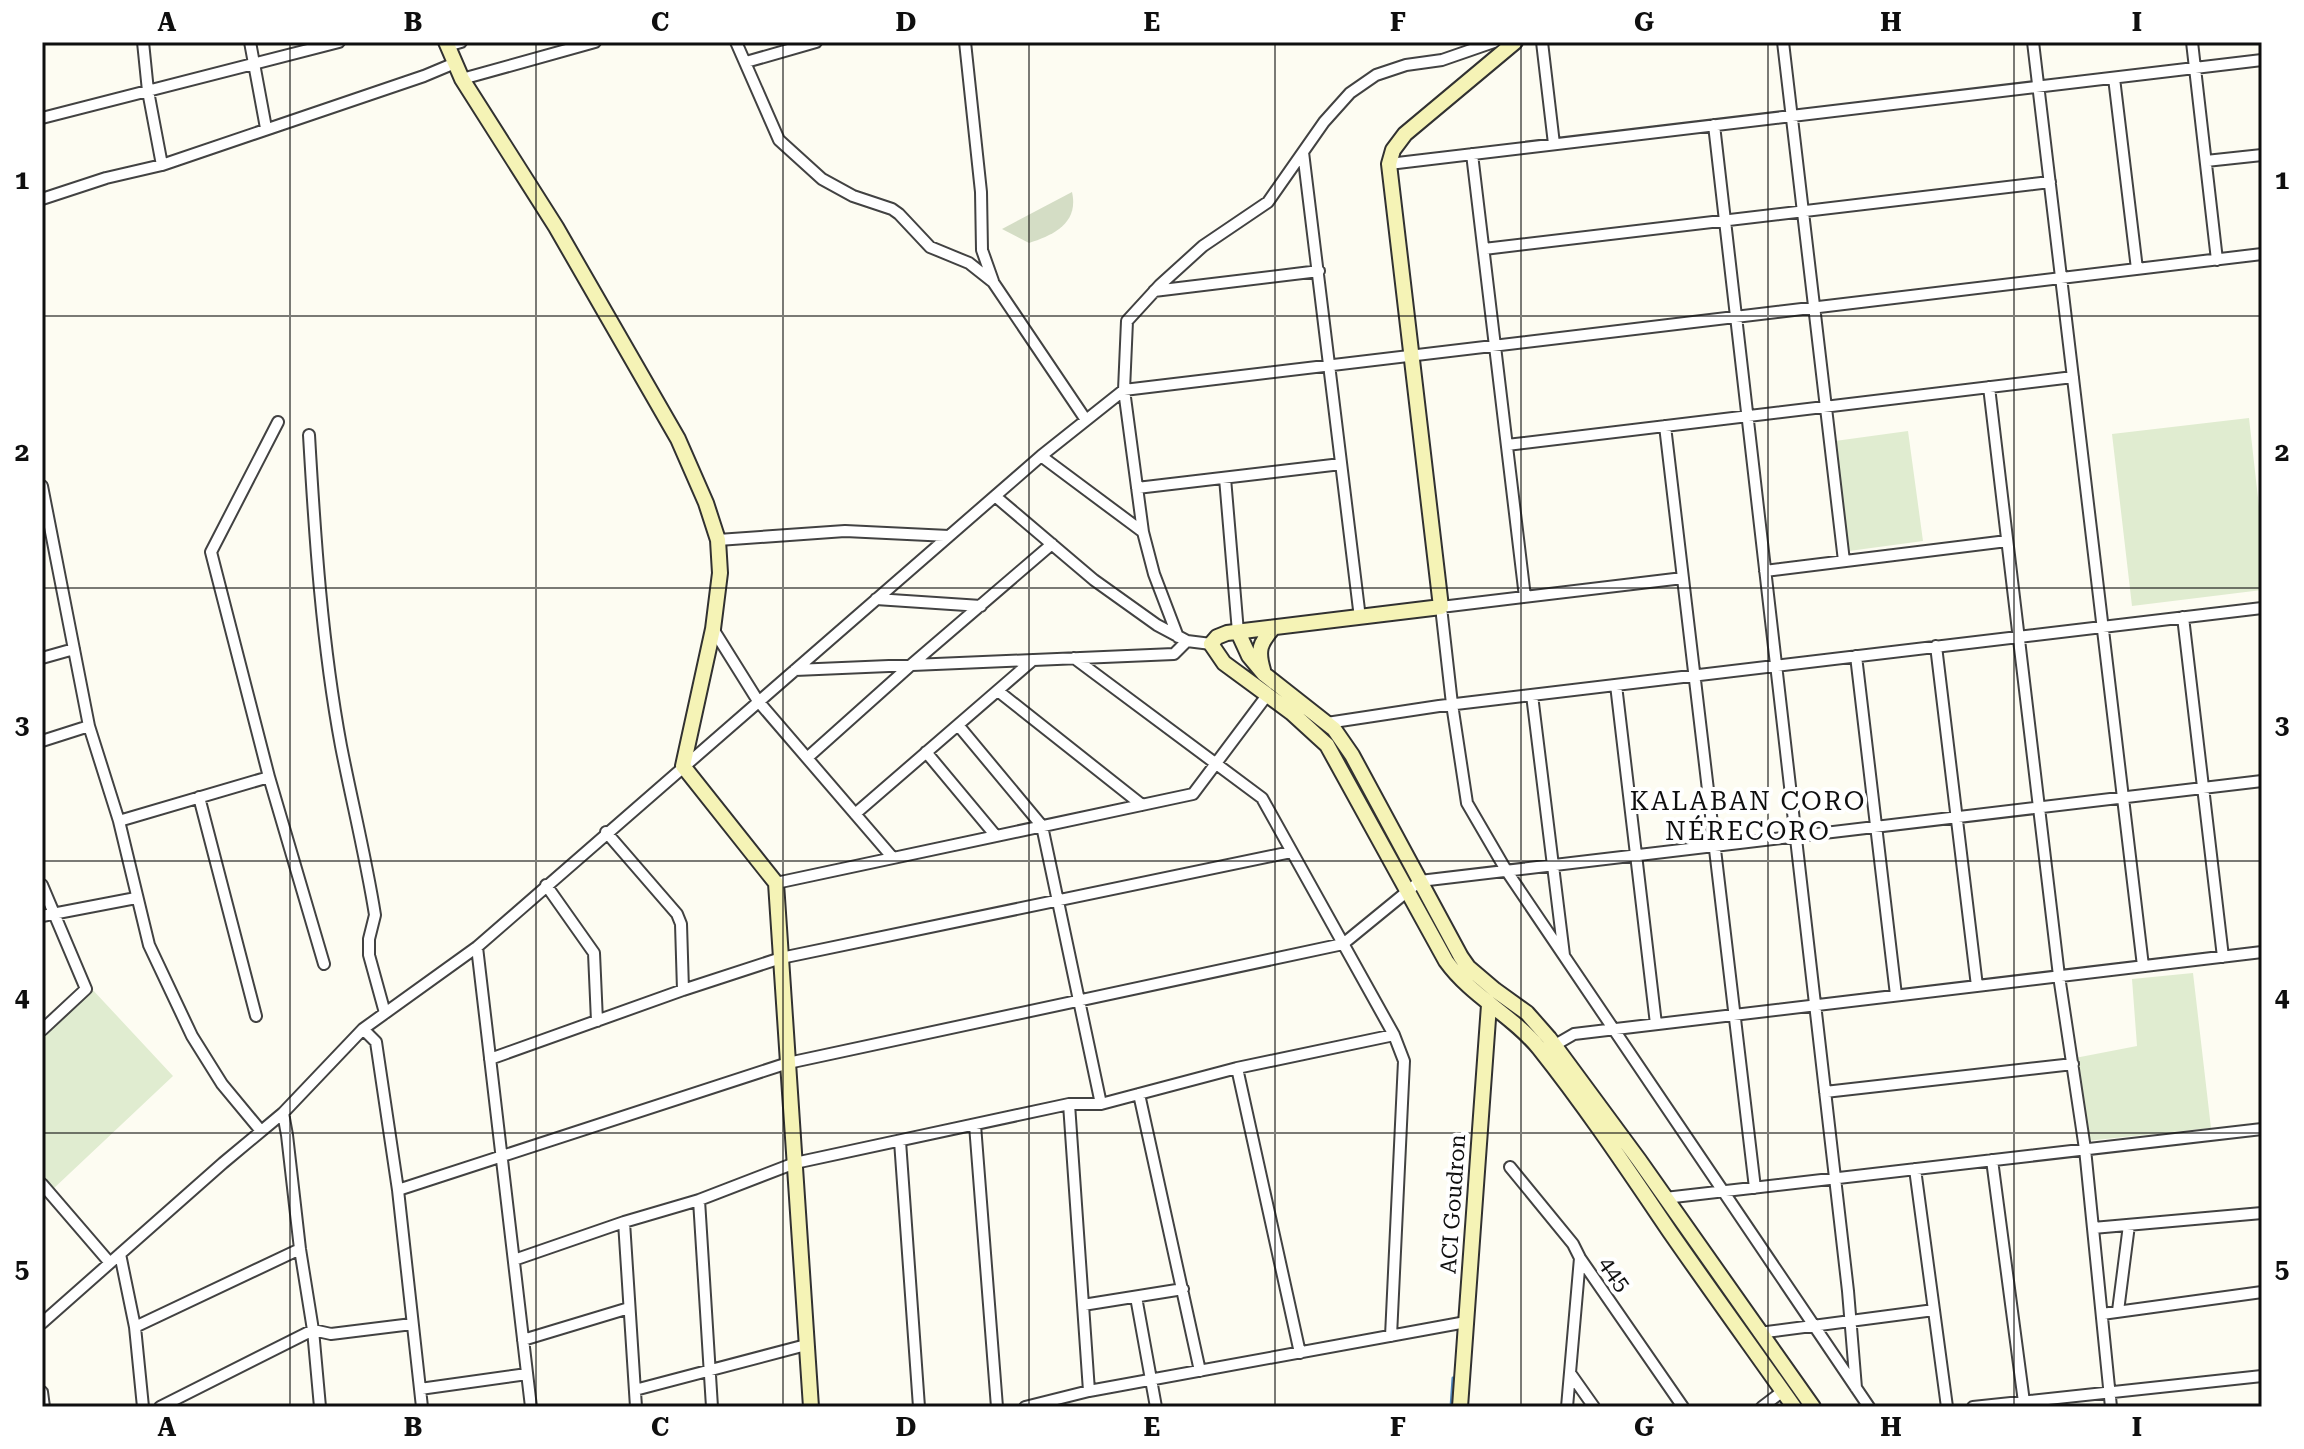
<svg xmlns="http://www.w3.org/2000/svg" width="2304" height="1449" font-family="'Roboto Serif',serif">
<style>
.cemetery{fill:#d4ddc5}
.pitch{fill:#e0ecd0}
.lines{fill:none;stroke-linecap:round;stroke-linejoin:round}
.stream{stroke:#4e87bc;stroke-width:3}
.street-casing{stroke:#424242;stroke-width:14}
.secondary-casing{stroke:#313131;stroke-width:18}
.street{stroke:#fff;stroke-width:10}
.secondary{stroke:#f5f3b6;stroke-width:14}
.grid{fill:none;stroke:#0f0f0f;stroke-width:2;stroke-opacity:0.55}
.labels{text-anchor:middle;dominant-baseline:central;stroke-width:8;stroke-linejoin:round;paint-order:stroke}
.street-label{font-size:22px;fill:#0f0f0f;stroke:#fff}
.quarter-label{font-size:26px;letter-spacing:2px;fill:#0f0f0f;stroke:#fff}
.neatline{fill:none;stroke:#0f0f0f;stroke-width:3}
.grid-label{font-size:26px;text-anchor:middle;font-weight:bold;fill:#0f0f0f}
</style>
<rect width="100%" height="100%" fill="#fdfcf2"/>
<path class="cemetery" d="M 1072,192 C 1079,223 1054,235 1029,243 L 1002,229 Z"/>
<path class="pitch" d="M 2249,418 L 2262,533 L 2262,590 L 2132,606 L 2112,434 Z
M 1908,431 L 1923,541 L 1849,551 L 1835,441 Z
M 2193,973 L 2211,1128 L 2086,1141 L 2075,1058 L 2137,1046 L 2132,979 Z
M 91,988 L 173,1076 L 52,1190 L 42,1178 L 42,1034 Z"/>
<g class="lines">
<path class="stream" d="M 1451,1407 L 1453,1378"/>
<defs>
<path id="street" d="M 143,42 L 148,91 L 162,165
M 250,42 L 266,128
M 736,42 L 779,140 L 822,179 L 853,196 L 892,209 L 899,214 L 930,247 L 969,263 L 993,282 L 1086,420
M 965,42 L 981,192 L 982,250 L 993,281
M 1542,42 L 1554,144
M 1783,42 L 1844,561
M 2033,42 L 2143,966
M 2192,42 L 2217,260
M 447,46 L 461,42
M 746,62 L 816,42
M 2114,78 L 2137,269
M 462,79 L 595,42
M 42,118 L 339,42
M 1714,125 L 1848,1291 L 1856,1388
M 1303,152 L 1360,618
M 1472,154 L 1525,597
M 2206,161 L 2262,155
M 1389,164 L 2262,60
M 42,199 L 106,178 L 162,165 L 424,76 L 455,63
M 1484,249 L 2050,182
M 1154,291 L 1319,271
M 1989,387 L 2059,976 L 2085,1149 L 2111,1407
M 278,422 L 211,552 L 269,777 L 324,964
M 1665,426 L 1755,1188
M 309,435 C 315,539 322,644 341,746 C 352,802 366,858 375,915 L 369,939 L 369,955 L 385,1013
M 1507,445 L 2073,377
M 1041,456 L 1143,532
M 1225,478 L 1238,632
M 42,486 L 89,726 L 119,821 L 149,945 L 192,1036 L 222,1084 L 261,1131
M 1137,488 L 1341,464
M 995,496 L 1094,580 L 1157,625 L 1187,641 L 1211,644
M 718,540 L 845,531 L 949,536
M 1765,571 L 2007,541
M 1683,578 L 1441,607 L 1452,704 L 1467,803 L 1506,870 L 1869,1407
M 876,599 L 981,606
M 2183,617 L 2223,957
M 713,629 L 758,701 L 893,858
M 1178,637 L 1154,574 L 1143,532 L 1124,390 L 1127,321 L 1160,285 L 1203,246 L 1268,202 L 1324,122 L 1350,93 L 1376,75 L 1406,65 L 1442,60 L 1494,42
M 1936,646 L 1977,986
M 1856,656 L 1896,995
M 42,658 L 74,649
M 1074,658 L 1262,798 L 1394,1035 L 1404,1061 L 1391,1336
M 795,670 L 1174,654 L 1187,641
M 1616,685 L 1656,1024
M 998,691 L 1142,805
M 1532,695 L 1564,955
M 1327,723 L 1439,706 L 2262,608
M 958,725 L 1042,826 L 1101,1104
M 42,741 L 89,726
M 926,752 L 996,836
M 807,758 L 911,665 L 1052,544
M 199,797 L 256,1016
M 855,814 L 1033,660
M 119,821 L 269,777
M 606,832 L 677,914 L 681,924 L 683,990
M 776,883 L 1193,794 L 1268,694
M 42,885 L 86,989 L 42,1030
M 546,885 L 594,953 L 597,1021
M 42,916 L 136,898
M 477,947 L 531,1407
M 363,1029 L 376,1042 L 398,1190 L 422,1407
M 1555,1045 L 1574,1034 L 2262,952
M 490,1059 L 683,990 L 781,958 L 1291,852
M 1237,1068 L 1300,1353
M 1825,1092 L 2073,1064
M 1139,1094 L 1200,1371
M 1069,1104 L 1089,1391
M 283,1113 L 363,1029 L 477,947 L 1041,456 L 1124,390 L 2262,254
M 975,1125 L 997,1407
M 900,1141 L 919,1407
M 1992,1160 L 2024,1402
M 1510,1167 L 1573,1244 L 1580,1258 L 1683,1407
M 1915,1169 L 1947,1407
M 42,1184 L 110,1263
M 398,1190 L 788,1063 L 1343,944 L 1420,881 L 2262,781
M 1665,1198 L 2262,1129
M 699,1200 L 712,1407
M 624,1222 L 636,1407
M 2093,1228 L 2262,1213
M 120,1254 L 135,1327
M 514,1260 L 624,1222 L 699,1200 L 795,1163 L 1069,1104 L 1101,1104 L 1237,1068 L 1394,1035
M 1136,1297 L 1156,1407
M 1083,1305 L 1183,1289
M 2118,1311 L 2129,1225
M 2102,1314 L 2262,1292
M 42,1323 L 223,1163 L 283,1113 L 287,1135 L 300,1249 L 313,1330 L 320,1407
M 1759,1333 L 1934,1310
M 523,1340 L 629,1308
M 1570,1373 L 1594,1407
M 420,1389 L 527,1374
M 635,1390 L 806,1345
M 42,1392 L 44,1407
M 143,1407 L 135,1327 L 300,1249
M 160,1407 L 313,1330 L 331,1334 L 412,1324
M 1025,1407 L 1089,1391 L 1466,1322
M 1567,1407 L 1580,1258
M 1762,1407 L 1783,1391
M 1973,1407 L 2262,1376"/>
<path id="secondary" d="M 446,42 L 462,79 L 556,227 L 678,439 L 706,503 L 718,540 L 720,573 L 713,629 L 683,766 L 776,883 L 811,1407
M 1515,42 L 1405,134 L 1393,150 L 1389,164 L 1441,607 L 1227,633 L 1217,637 L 1211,644 L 1224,663 L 1292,713 L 1327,745 L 1446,961 C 1471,996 1512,1015 1539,1048 C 1586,1107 1628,1170 1670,1232 C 1711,1291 1753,1349 1794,1407
M 1238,632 L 1249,656 L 1264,674 L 1334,729 L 1352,755 L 1461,957 L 1468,967 L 1495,990 L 1527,1013 L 1549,1038 L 1639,1160 L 1813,1407
M 1263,670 C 1257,650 1260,643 1273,628
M 1460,1407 L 1489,1005"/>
</defs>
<use href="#street" class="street-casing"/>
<use href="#secondary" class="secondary-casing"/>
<use href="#street" class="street"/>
<use href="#secondary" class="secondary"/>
</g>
<path class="grid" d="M 290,42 L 290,1407M 536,42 L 536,1407M 783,42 L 783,1407M 1029,42 L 1029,1407M 1275,42 L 1275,1407M 1521,42 L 1521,1407M 1768,42 L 1768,1407M 2014,42 L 2014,1407M 42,316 L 2262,316M 42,588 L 2262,588M 42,861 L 2262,861M 42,1133 L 2262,1133"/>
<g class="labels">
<g class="street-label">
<text transform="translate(1453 1204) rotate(-86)">ACI Goudron</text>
<text transform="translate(1615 1274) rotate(55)">445</text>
</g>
<g class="quarter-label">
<text x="1748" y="801">KALABAN CORO<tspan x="1748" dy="30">NÉRECORO</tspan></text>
</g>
</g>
<rect width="2304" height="1449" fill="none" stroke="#ffffff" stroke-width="88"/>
<rect x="44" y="44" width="2216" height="1361" class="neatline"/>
<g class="grid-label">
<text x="167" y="31">A</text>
<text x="413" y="31">B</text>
<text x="660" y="31">C</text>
<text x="906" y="31">D</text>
<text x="1152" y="31">E</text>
<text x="1398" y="31">F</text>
<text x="1644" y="31">G</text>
<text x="1891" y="31">H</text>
<text x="2137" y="31">I</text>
<text x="22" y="189">1</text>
<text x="2282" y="189">1</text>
<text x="22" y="461">2</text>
<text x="2282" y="461">2</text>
<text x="22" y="734">3</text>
<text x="2282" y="734">3</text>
<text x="22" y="1006">4</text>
<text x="2282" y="1006">4</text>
<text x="22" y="1278">5</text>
<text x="2282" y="1278">5</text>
<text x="167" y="1436">A</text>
<text x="413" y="1436">B</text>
<text x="660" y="1436">C</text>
<text x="906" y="1436">D</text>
<text x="1152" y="1436">E</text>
<text x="1398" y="1436">F</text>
<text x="1644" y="1436">G</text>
<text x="1891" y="1436">H</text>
<text x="2137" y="1436">I</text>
</g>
</svg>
